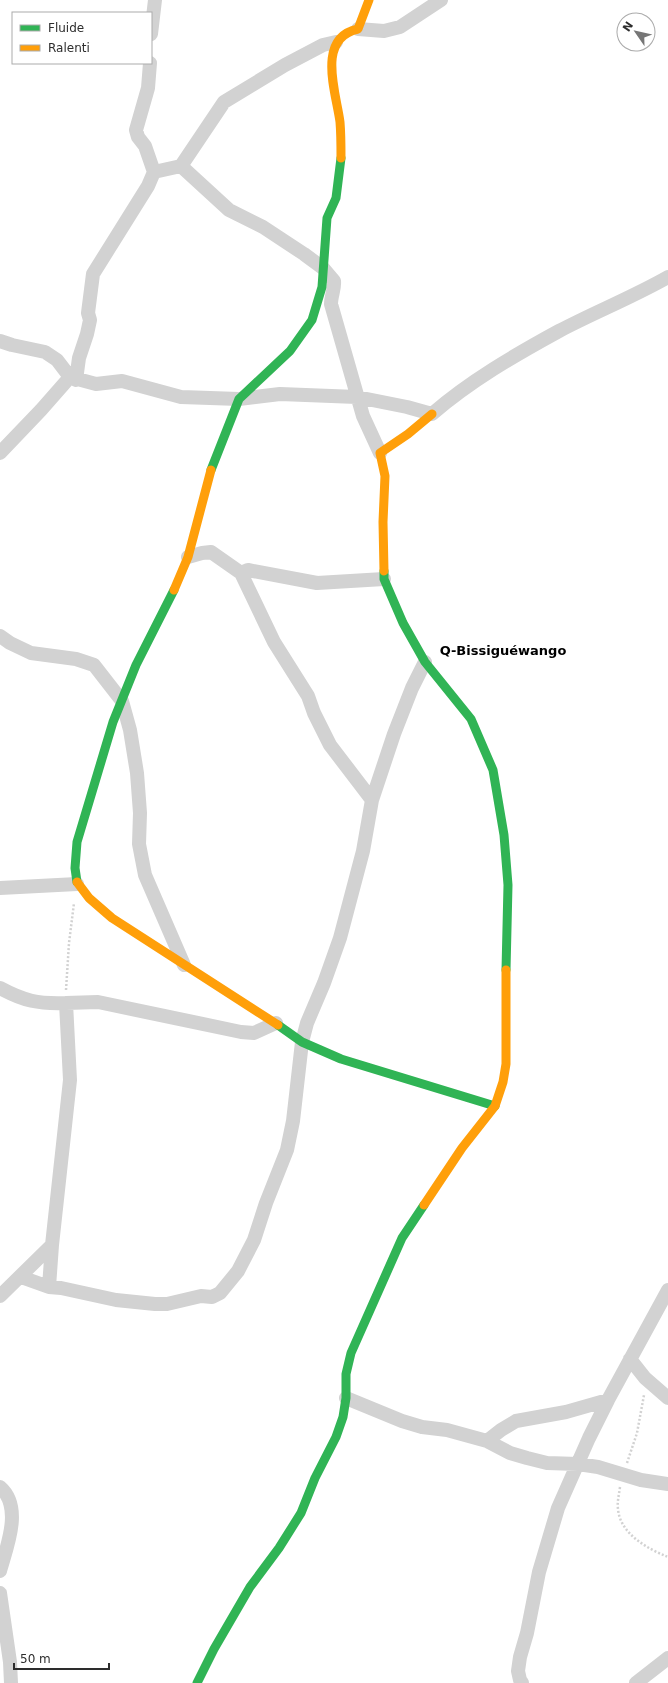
<svg xmlns="http://www.w3.org/2000/svg" width="668" height="1683" font-family="'DejaVu Sans',sans-serif">
<style>
.lines{fill:none;stroke-linecap:round;stroke-linejoin:round}
.path{stroke:#d2d2d2;stroke-width:2.5;stroke-dasharray:2 2;stroke-linecap:butt}
.street{stroke:#d2d2d2;stroke-width:14}
.fast{stroke:#30b455;stroke-width:9}
.slow{stroke:#ff9f0a;stroke-width:9}
.labels{text-anchor:middle;dominant-baseline:central;stroke-width:4;stroke-linejoin:round;paint-order:stroke}
.quarter-label{font-size:13px;font-weight:bold;fill:#000;stroke:#fff}
</style>
<rect width="100%" height="100%" fill="#fff"/>
<g class="lines">
<path class="path" d="M 66,990 L 69,943 L 74,903
M 627,1463 L 637,1433 L 644,1395
M 620,1487 C 619,1495 617,1502 618,1509 C 620,1534 648,1549 668,1557"/>
<path class="street" d="M 358,29 L 384,31 L 400,27 L 441,0
M 151,34 L 155,0
M 150,63 L 148,88 L 136,130 L 138,137 L 145,146 L 154,172
M 181,166 L 229,210 L 263,227 L 304,254 L 323,268 L 334,281 C 335,288 331,296 331,304 L 363,416 L 380,453
M 0,341 L 12,345 L 45,352 L 57,360 L 70,377 L 96,384 L 122,381 L 181,397 L 239,399 L 280,394 L 357,397 L 407,407 L 432,414 C 470,381 515,355 559,331 C 595,312 633,297 668,277
M 76,380 L 79,358 L 87,334 L 90,320 L 88,313 L 93,274 L 148,186 L 154,172 L 181,166 L 224,102 L 285,65 L 323,45 L 336,42
M 0,453 L 41,410 L 70,377
M 188,557 L 202,553 L 211,552 L 241,573 L 274,642 L 308,696 L 314,713 L 330,745 L 372,800
M 241,573 L 248,570 L 317,583 L 384,579
M 0,636 L 10,643 L 31,653 L 76,659 L 94,665 L 122,701 L 130,730 L 137,773 L 140,813 L 139,844 L 145,875 L 184,965
M 0,888 L 77,884
M 0,988 C 24,1001 38,1004 66,1003
M 21,1277 L 49,1287 L 61,1288 L 116,1300 L 155,1304 L 167,1304 L 201,1296 L 212,1297 L 220,1293 L 238,1271 L 254,1240 L 266,1203 L 287,1150 L 293,1121 L 302,1042 L 307,1023 L 324,983 L 340,938 L 363,851 L 372,800 L 394,734 L 412,688 L 425,662
M 49,1287 L 52,1245 L 70,1080 L 66,1003 L 98,1002 L 241,1032 L 254,1033 L 276,1023
M 0,1296 L 52,1245
M 630,1359 L 645,1378 L 668,1398
M 346,1398 L 402,1421 L 422,1427 L 447,1430 L 487,1441 L 510,1453 L 527,1458 L 547,1463 L 578,1464 L 598,1467 L 641,1480 L 668,1484
M 487,1441 L 501,1430 L 516,1421 L 566,1412 L 608,1400
M 0,1487 C 23,1507 7,1546 0,1571
M 0,1593 L 10,1662 L 11,1683
M 522,1683 L 520,1680 L 518,1671 L 520,1657 L 527,1633 L 539,1572 L 558,1508 L 589,1438 L 608,1400 L 668,1290
M 636,1683 L 668,1658"/>
<path class="fast" d="M 211,470 L 239,399 L 290,351 L 312,320 L 322,287 L 327,218 L 336,198 L 341,158
M 384,571 L 384,579 L 403,623 L 425,662 L 471,719 L 493,770 L 504,835 L 508,885 L 506,970
M 77,882 L 75,868 L 77,842 L 113,722 L 136,665 L 174,590
M 278,1025 L 302,1042 L 341,1059 L 495,1106
M 197,1683 L 214,1649 L 250,1587 L 279,1548 L 301,1513 L 315,1478 L 336,1437 L 343,1417 L 346,1398 L 346,1374 L 351,1353 L 402,1238 L 424,1205"/>
<path class="slow" d="M 341,158 C 341,146 341,134 340,122 C 336,92 316,38 358,29 L 369,0
M 384,571 L 383,522 L 385,476 L 380,453 L 408,434 L 432,414
M 174,590 L 188,557 L 211,470
M 77,882 L 89,898 L 112,918 L 278,1025
M 424,1205 L 462,1148 L 495,1106 L 503,1082 L 506,1064 L 506,970"/>
</g>
<g class="labels">
<g class="quarter-label">
<text x="503" y="650">Q-Bissiguéwango</text>
</g>
</g>
<rect x="12" y="12" width="140" height="52" fill="#ffffff" stroke="#ababab"/>
<rect x="20" y="25" width="20" height="6" fill="#30b455" stroke="#ababab"/>
<text x="48" y="32" font-size="12" fill="#2d2d2d">Fluide</text>
<rect x="20" y="45" width="20" height="6" fill="#ff9f0a" stroke="#ababab"/>
<text x="48" y="52" font-size="12" fill="#2d2d2d">Ralenti</text>
<g transform="translate(636 32) rotate(304)"><circle r="19" fill="#ffffff" stroke="#ababab"/>
<path d="M0-3L7 15L0 10L-7 15Z" fill="#767676"/>
<text y="-6" font-size="11" font-weight="bold" text-anchor="middle" fill="#2d2d2d">N</text>
</g>
<path d="M14 1663v6h95v-6" fill="none" stroke="#2d2d2d" stroke-width="2"/>
<text x="20" y="1663" font-size="12" fill="#2d2d2d" stroke="#ffffff" stroke-width="3" paint-order="stroke">50 m</text>
</svg>
